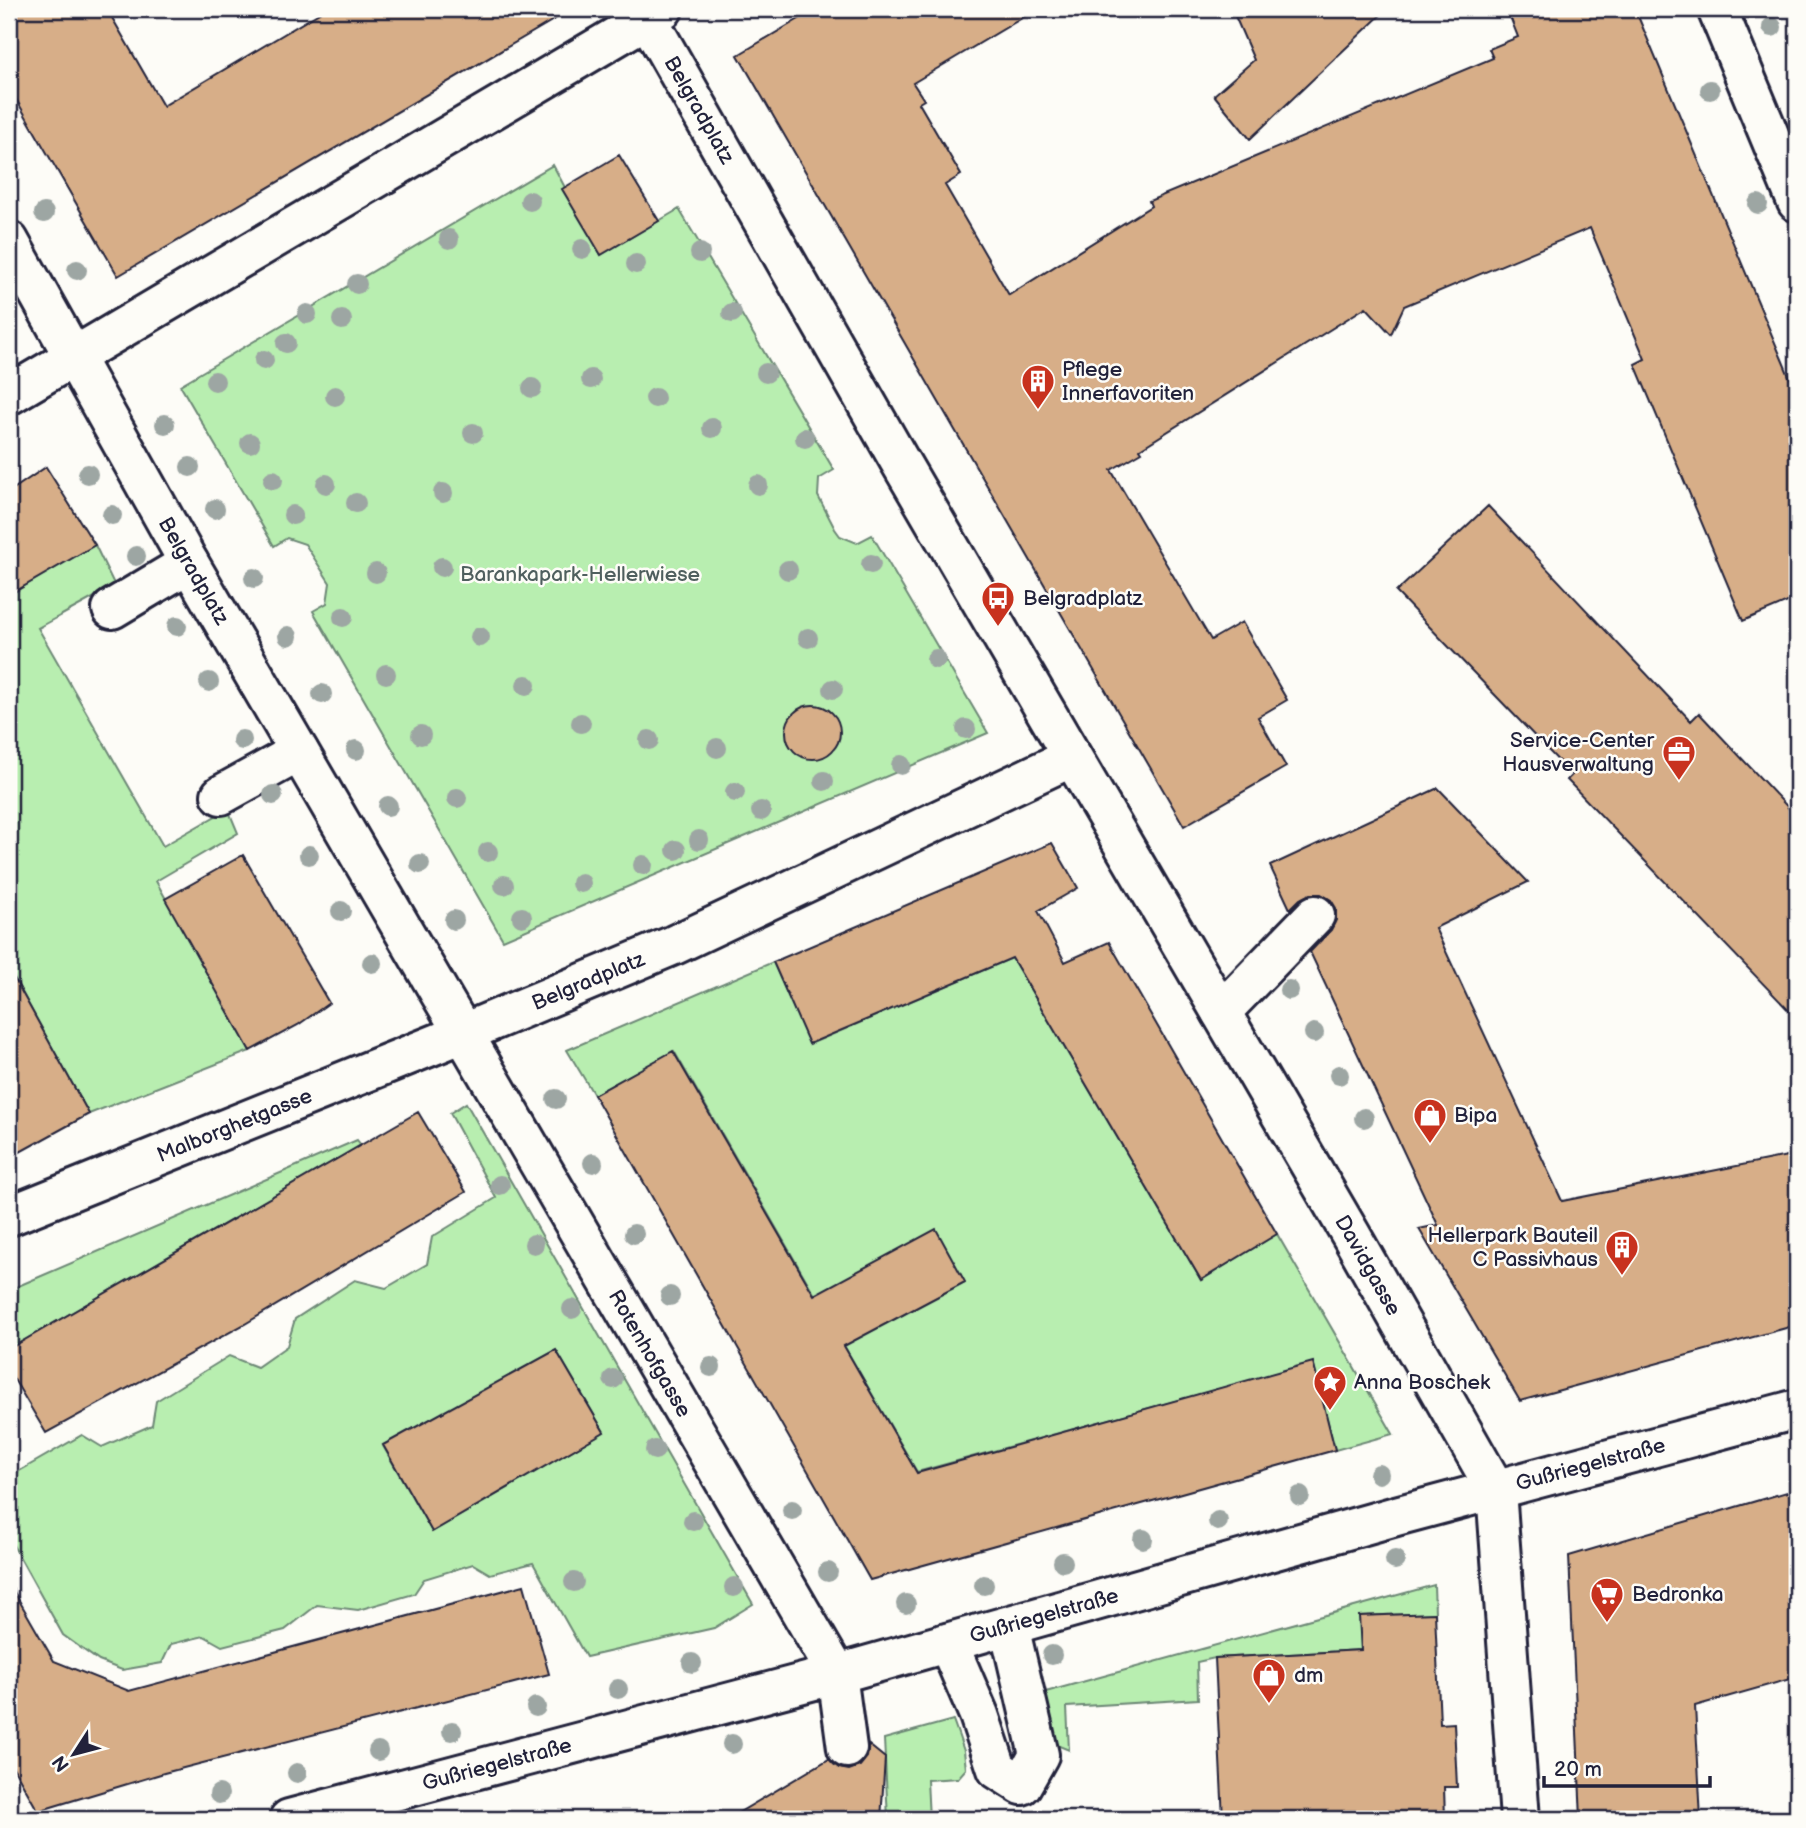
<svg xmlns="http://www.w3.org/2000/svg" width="1806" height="1828" font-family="'Balsamiq Sans',sans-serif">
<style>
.green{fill:#b8eeb0;stroke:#6d8876;stroke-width:2;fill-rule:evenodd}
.building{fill:#d7ae88;stroke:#22223b;stroke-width:2}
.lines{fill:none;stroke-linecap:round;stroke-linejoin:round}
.minor-casing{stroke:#22223b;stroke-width:44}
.minor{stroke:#fdfcf7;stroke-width:38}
.tree{fill:#9da6a3}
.labels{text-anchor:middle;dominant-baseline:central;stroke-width:5;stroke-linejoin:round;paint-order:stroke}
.street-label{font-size:21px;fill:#22223b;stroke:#fdfcf7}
.poi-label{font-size:21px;fill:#22223b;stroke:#fdfcf7;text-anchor:start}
.park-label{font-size:21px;fill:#4f5f5e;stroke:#fdfcf7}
</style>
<rect width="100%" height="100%" fill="#fdfcf7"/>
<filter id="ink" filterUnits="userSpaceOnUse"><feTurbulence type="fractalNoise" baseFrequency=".0143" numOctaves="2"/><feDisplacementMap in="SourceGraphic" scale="14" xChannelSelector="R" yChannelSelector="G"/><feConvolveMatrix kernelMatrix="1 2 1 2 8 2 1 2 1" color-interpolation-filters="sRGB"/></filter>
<g filter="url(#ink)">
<path class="green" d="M 553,165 L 601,255 L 679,209 L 834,470 L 819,479 L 818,496 L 835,529 L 840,536 L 857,543 L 872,535 L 988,733 L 503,940 L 313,611 L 327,603 L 330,583 L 305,544 L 287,538 L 274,546 L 180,385 Z
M 95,545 L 115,586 L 38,628 L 163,846 L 228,809 L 238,833 L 156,881 L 250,1051 L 89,1114 L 9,969 L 9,595 Z
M 1012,958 L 1201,1280 L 1277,1234 L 1393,1434 L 1335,1450 L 1313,1363 L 917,1472 L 674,1051 L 594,1095 L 567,1050 L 773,962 L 810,1044 Z
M 466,1103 L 753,1604 L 714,1628 L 586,1657 L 533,1563 L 490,1574 L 473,1564 L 424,1579 L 414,1594 L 358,1610 L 317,1605 L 285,1630 L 222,1646 L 204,1636 L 171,1644 L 162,1663 L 122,1670 L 99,1661 L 63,1635 L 9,1538 L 9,1477 L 82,1435 L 102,1447 L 152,1425 L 156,1401 L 229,1356 L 257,1367 L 287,1346 L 295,1319 L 355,1280 L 386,1288 L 427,1264 L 432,1237 L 496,1198 L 450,1113 ZM 556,1350 L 604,1432 L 432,1532 L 383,1446 Z
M 357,1140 L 361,1145 L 9,1349 L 9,1290 Z
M 1434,1585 L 1435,1613 L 1360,1616 L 1361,1650 L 1215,1658 L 1197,1662 L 1198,1699 L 1067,1707 L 1069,1750 L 1059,1746 L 1055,1740 L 1042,1693 Z
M 953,1720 L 964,1751 L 966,1769 L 958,1778 L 927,1780 L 929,1819 L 888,1819 L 884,1739 Z"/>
<path class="building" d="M 9,9 L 107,9 L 163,106 L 326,9 L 572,9 L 118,276 L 9,87 Z
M 816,9 L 1037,9 L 913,83 L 924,100 L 919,103 L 961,175 L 945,185 L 1009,295 L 1151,206 L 1149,201 L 1493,58 L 1489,49 L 1518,37 L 1507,9 L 1635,9 L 1797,395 L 1797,598 L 1743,621 L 1635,364 L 1645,359 L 1590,228 L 1404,306 L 1391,334 L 1366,307 L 1140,449 L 1142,452 L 1111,470 L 1211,640 L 1242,622 L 1287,700 L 1258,717 L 1286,767 L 1184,826 L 738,55 Z
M 1232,9 L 1387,9 L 1250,139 L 1214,95 L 1254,60 Z
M 619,155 L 659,221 L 601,255 L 562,189 Z
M 46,467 L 95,545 L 9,595 L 9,492 Z
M 1488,506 L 1691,721 L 1699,713 L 1797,817 L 1797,1019 L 1567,780 L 1572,775 L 1396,592 Z
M786 732a27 27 0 1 1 54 0a27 27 0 1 1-54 0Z
M 1438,788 L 1528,882 L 1435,928 L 1562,1201 L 1797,1154 L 1797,1325 L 1520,1401 L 1419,1229 L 1438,1225 L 1310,952 L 1331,930 L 1336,920 L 1336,908 L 1331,900 L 1321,894 L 1310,894 L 1300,899 L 1290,909 L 1270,866 Z
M 1052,843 L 1078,888 L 1038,911 L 1065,962 L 1109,942 L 1277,1234 L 1201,1280 L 1012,958 L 809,1044 L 773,962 Z
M 243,855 L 329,1003 L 298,1025 L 250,1051 L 165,899 Z
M 9,969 L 89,1114 L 9,1158 Z
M 673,1051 L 814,1295 L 936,1229 L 965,1282 L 844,1346 L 917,1473 L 1313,1362 L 1335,1450 L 870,1580 L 594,1095 Z
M 418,1112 L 466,1192 L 245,1324 L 46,1433 L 9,1371 L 9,1349 Z
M 556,1350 L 604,1432 L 432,1532 L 383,1445 Z
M 1797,1489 L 1797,1677 L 1695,1706 L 1701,1819 L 1581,1819 L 1569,1556 Z
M 9,1583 L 54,1661 L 129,1691 L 524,1585 L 549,1674 L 164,1773 L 38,1811 L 9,1760 Z
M 1435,1613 L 1440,1724 L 1454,1723 L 1457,1787 L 1444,1787 L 1445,1819 L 1223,1819 L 1215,1658 L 1361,1650 L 1359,1616 Z
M 869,1745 L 885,1758 L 881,1819 L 728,1819 L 829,1759 L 839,1768 L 849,1770 L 860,1766 L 867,1757 Z"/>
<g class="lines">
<defs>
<g id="minor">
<path id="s1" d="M 642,9 L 899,460 L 1351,1235 L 1496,1490 L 1520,1819"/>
<path d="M 1717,9 L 1797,202"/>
<path id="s2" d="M 9,241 L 189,563 L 837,1674 L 847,1748"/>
<path d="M 9,395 L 663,9"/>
<path d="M 112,609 L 189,563"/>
<path d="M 221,795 L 299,752"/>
<path d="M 1221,1012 L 1315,915"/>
<path id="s3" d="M 9,1216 L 461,1034 L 674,945 L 1072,757"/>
<path d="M 948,1643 L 979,1715 L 997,1769 L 1022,1785 L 1039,1755 L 1009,1626"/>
<path id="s4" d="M 289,1819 L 837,1674 L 1396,1516 L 1797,1409"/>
</g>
</defs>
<use href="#minor" class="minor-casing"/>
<use href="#minor" class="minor"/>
</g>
<g class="tree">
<circle cx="1772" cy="27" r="10"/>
<circle cx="1710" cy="90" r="10"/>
<circle cx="530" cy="201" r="10"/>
<circle cx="1758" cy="204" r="10"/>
<circle cx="44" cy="213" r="10"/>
<circle cx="449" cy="239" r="10"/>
<circle cx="582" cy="249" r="10"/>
<circle cx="700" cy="253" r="10"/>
<circle cx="636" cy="264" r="10"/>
<circle cx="77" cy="270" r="10"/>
<circle cx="357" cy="284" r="10"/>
<circle cx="732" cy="313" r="10"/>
<circle cx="307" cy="314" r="10"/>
<circle cx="342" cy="320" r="10"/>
<circle cx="286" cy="343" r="10"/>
<circle cx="264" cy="360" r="10"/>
<circle cx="766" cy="373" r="10"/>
<circle cx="591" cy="379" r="10"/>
<circle cx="215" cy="381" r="10"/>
<circle cx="532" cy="388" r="10"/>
<circle cx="335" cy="396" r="10"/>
<circle cx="655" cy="398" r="10"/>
<circle cx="165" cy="424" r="10"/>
<circle cx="712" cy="428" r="10"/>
<circle cx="473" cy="433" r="10"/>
<circle cx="805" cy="438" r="10"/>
<circle cx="250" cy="443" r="10"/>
<circle cx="190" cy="467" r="10"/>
<circle cx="88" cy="474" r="10"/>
<circle cx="273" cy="480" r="10"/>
<circle cx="326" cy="484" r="10"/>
<circle cx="758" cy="485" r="10"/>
<circle cx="443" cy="493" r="10"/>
<circle cx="356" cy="503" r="10"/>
<circle cx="215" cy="509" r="10"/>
<circle cx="112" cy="515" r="10"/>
<circle cx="293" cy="515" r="10"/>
<circle cx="136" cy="556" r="10"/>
<circle cx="871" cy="564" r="10"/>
<circle cx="442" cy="567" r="10"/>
<circle cx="788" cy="570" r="10"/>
<circle cx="376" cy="573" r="10"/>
<circle cx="254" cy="578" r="10"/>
<circle cx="343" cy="617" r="10"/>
<circle cx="177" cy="626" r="10"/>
<circle cx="288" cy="636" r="10"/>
<circle cx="480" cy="637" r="10"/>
<circle cx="808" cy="638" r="10"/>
<circle cx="936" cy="659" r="10"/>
<circle cx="386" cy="674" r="10"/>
<circle cx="209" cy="682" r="10"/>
<circle cx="526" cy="685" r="10"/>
<circle cx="833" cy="689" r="10"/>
<circle cx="322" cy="694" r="10"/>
<circle cx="581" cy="723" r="10"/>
<circle cx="966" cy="729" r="10"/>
<circle cx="421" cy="735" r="10"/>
<circle cx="242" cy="740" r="10"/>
<circle cx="649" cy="740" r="10"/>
<circle cx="717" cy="748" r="10"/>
<circle cx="356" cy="750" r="10"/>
<circle cx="901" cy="765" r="10"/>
<circle cx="824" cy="781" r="10"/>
<circle cx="735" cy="792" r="10"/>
<circle cx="273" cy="795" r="10"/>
<circle cx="457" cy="798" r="10"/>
<circle cx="388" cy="806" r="10"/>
<circle cx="761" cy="811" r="10"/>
<circle cx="699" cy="840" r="10"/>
<circle cx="676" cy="850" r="10"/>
<circle cx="488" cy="852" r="10"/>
<circle cx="309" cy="855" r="10"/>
<circle cx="420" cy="864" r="10"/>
<circle cx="643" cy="865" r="10"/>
<circle cx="581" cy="883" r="10"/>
<circle cx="504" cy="885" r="10"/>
<circle cx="341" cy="911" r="10"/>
<circle cx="522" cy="917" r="10"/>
<circle cx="454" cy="920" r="10"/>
<circle cx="372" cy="963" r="10"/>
<circle cx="1289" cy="990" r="10"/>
<circle cx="1314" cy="1033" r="10"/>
<circle cx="1339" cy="1075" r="10"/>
<circle cx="556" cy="1099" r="10"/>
<circle cx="1364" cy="1118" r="10"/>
<circle cx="593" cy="1163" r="10"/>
<circle cx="500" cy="1185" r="10"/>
<circle cx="634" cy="1234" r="10"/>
<circle cx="534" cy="1244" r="10"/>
<circle cx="670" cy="1296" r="10"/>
<circle cx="572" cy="1309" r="10"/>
<circle cx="711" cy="1367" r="10"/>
<circle cx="613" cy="1379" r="10"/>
<circle cx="655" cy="1450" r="10"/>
<circle cx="1379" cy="1474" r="10"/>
<circle cx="1300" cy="1496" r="10"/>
<circle cx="792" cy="1510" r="10"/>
<circle cx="693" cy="1521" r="10"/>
<circle cx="1218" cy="1521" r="10"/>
<circle cx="1143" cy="1539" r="10"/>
<circle cx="1395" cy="1560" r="10"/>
<circle cx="1063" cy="1562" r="10"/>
<circle cx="828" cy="1572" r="10"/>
<circle cx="574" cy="1582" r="10"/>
<circle cx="984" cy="1585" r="10"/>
<circle cx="734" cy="1587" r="10"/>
<circle cx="906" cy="1604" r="10"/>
<circle cx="1052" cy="1655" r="10"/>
<circle cx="692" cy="1663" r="10"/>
<circle cx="618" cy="1689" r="10"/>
<circle cx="536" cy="1707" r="10"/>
<circle cx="452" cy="1731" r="10"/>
<circle cx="732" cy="1744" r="10"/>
<circle cx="378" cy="1751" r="10"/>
<circle cx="297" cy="1773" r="10"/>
<circle cx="219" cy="1794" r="10"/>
</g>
</g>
<defs>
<symbol id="building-pin" viewBox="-11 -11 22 30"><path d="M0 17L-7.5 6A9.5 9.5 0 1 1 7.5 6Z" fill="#c8321e" stroke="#fdfcf7"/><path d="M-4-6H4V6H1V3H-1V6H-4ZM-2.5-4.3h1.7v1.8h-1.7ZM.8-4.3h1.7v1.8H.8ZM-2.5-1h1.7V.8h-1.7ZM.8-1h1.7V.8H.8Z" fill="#fff"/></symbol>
<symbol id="bus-pin" viewBox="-11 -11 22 30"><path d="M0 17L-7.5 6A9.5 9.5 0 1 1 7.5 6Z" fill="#c8321e" stroke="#fdfcf7"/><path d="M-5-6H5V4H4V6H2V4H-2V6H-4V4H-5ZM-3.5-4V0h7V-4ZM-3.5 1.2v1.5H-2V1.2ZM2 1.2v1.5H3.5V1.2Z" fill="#fff"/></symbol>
<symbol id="office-pin" viewBox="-11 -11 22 30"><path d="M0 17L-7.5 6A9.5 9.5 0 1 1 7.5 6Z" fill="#c8321e" stroke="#fdfcf7"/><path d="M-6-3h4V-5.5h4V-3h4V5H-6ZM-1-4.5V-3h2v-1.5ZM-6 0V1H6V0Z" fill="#fff"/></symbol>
<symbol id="shop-pin" viewBox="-11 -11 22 30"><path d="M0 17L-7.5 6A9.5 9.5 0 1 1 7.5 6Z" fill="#c8321e" stroke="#fdfcf7"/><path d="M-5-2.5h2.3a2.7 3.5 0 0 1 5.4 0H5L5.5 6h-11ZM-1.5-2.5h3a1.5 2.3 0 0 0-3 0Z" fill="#fff"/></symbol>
<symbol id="sight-pin" viewBox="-11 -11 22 30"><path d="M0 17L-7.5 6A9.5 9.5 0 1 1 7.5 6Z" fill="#c8321e" stroke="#fdfcf7"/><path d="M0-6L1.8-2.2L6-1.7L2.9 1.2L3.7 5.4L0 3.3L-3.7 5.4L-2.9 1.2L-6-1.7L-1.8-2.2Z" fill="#fff"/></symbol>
<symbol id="supermarket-pin" viewBox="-11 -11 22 30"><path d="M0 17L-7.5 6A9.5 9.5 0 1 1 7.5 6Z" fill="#c8321e" stroke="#fdfcf7"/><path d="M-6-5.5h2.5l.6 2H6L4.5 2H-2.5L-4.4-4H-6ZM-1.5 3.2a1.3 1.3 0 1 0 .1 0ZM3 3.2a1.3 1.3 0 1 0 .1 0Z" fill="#fff"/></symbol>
</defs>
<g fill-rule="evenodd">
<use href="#building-pin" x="1019" y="362" width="38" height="52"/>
<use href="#bus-pin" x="979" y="579" width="38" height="52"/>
<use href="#office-pin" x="1660" y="733" width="38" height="52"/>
<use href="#shop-pin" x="1411" y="1096" width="38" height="52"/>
<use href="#building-pin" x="1603" y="1228" width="38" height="52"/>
<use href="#sight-pin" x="1311" y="1363" width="38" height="52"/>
<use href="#supermarket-pin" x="1588" y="1575" width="38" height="52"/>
<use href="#shop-pin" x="1250" y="1656" width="38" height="52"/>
</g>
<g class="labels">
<g class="street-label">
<text stroke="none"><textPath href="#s1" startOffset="116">Belgradplatz</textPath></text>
<text stroke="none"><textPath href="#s2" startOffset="378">Belgradplatz</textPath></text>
<text stroke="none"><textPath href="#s3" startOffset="625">Belgradplatz</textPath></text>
<text stroke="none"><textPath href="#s3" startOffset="243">Malborghetgasse</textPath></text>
<text stroke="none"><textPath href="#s1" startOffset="1451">Davidgasse</textPath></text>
<text stroke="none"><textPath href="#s2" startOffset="1284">Rotenhofgasse</textPath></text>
<text stroke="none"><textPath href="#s4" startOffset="1349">Gußriegelstraße</textPath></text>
<text stroke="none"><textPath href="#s4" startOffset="782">Gußriegelstraße</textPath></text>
<text stroke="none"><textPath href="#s4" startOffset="215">Gußriegelstraße</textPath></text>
</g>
<g class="poi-label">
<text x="1062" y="369">Pflege<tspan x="1062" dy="24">Innerfavoriten</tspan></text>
<text x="1023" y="598">Belgradplatz</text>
<text x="1654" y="740" text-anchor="end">Service-Center<tspan x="1654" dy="24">Hausverwaltung</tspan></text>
<text x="1454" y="1115">Bipa</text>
<text x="1598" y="1235" text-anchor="end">Hellerpark Bauteil<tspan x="1598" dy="24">C Passivhaus</tspan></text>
<text x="1354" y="1382">Anna Boschek</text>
<text x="1632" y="1594">Bedronka</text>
<text x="1294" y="1675">dm</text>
</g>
<g class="park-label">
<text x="580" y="574">Barankapark-Hellerwiese</text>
</g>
</g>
<rect width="1806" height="1828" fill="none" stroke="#fdfcf7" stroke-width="35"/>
<rect x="18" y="18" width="1771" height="1793" fill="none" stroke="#22223b" stroke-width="2.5" filter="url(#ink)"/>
<g transform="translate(74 1754) rotate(234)" stroke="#fdfcf7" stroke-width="5" paint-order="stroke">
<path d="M0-5L12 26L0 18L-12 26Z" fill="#22223b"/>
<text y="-10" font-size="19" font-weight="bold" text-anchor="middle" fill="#22223b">N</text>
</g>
<path d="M1544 1776v10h166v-10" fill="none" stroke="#22223b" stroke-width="3.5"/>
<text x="1554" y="1776" font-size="21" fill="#22223b" stroke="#fdfcf7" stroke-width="5" paint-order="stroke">20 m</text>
</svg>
